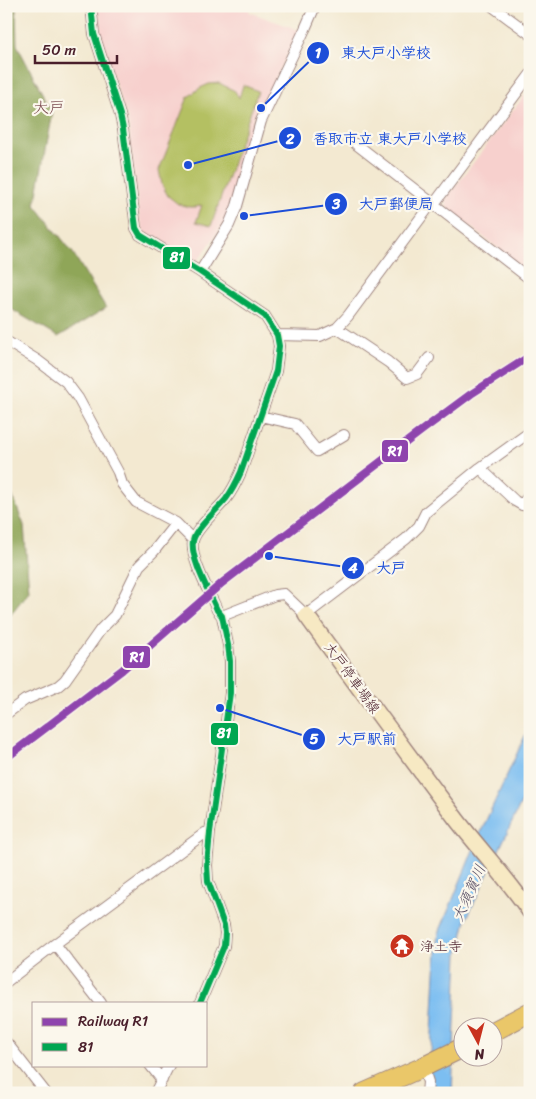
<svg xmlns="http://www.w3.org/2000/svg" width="536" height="1099" font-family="Sriracha,'Klee One',sans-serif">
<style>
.built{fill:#f7d0cd}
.green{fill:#b4c062;stroke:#7f7046}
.forest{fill:#8fa658;stroke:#6c6242}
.water{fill:#7bbef1;stroke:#626e8e}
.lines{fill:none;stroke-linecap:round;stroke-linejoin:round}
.street-casing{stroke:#9e847e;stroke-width:12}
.secondary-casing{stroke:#9e847e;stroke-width:18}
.highway-casing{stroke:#9e847e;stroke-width:21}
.street{stroke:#fff;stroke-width:10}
.secondary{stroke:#f7e9c3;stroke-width:15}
.highway{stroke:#eac769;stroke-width:19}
.rail-casing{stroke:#4a1f2b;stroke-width:5}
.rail{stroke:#fbf7ec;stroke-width:3;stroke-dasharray:9;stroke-linecap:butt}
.bus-1-casing{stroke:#fbf7ec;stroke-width:10}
.bus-1{stroke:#00a651;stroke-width:6}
.rail-1-casing{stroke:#fbf7ec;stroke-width:11}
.rail-1{stroke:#8e44ad;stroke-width:8}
.labels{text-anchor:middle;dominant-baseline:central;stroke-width:4.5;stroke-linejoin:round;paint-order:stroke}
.street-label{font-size:14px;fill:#4a1f2b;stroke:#fbf7ec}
.poi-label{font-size:14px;fill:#4a1f2b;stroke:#fbf7ec;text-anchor:start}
.water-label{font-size:15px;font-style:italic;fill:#594f66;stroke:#fbf7ec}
.quarter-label{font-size:16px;fill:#7a494e;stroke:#fbf7ec}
.leader{fill:none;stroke:#1d4ed8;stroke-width:2}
.callout-dot{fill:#1d4ed8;stroke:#fbf7ec;stroke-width:2}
.mark-label{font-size:15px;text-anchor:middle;font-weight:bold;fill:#fff}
.callout-label{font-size:15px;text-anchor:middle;font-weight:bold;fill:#1d4ed8;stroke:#fbf7ec;stroke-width:4.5;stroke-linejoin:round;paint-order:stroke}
.line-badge{stroke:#fbf7ec;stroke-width:2}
.badge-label{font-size:14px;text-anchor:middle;font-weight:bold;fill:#fff}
</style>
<rect width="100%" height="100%" fill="#fbf7ec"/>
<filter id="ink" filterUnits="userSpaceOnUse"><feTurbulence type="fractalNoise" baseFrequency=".02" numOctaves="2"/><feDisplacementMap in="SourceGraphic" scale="10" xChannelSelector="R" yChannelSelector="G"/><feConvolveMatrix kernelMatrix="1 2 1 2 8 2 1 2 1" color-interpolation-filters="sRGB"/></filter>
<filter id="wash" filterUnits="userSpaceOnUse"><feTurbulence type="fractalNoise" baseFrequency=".0096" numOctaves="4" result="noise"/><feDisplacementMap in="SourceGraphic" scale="20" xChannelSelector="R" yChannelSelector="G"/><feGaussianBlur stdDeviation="1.12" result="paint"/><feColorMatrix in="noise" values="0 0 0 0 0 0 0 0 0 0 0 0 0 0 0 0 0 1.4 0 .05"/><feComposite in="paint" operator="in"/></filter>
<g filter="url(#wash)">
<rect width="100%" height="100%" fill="#f3e9d1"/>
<path class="built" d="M 96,6 L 251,6 L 249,12 L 299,30 L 275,80 L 253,119 L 255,125 L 234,205 L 225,223 L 196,263 L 193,263 L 173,252 L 143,231 L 139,216 L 128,121 L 103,46 Z
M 530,88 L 530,274 L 447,208 L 445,200 Z"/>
<path class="green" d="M 219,83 L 235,91 L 239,98 L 243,85 L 258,91 L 211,226 L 196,222 L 202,205 L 196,207 L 189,207 L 178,204 L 168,196 L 162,185 L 159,170 L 188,97 L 200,88 L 209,84 Z"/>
<path class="forest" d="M 6,6 L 16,6 L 17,45 L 52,112 L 35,205 L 73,253 L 106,308 L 58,337 L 6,306 Z
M 6,480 L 24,525 L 29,591 L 6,620 Z"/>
<path class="water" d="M 530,725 L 530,784 L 466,920 L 458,954 L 452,1093 L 429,1093 L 435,972 L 439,933 L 478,838 Z"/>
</g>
<g filter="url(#ink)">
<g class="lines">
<defs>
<path id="street" d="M 91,6 L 94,34 L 120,115 L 123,129 L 136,228 L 140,235 L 200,272 L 265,316 L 277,335 L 279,346 L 276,371 L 241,472 C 237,481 232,491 226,499 C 218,509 195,529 193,541 C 190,559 210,593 217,610 L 222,616 L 228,645 L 230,661 L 230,693 L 210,832 L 207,865 L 208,881 L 224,925 L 225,933 L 224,946 L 200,1003
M 492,6 L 530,34
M 356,144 L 530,279
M 200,272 L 229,225 L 237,206 L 261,121 L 305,29 L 315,6
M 337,328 L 388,362 L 407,378 L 417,374 L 429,358
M 277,335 L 320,336 L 337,328 L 348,316 L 428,208 L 434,204 L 530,75
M 6,341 L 37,360 L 66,382 L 78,398 L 118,472 L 122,484 L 136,502 L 176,523 L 193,540
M 260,416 L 295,424 L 317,451 L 344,435
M 480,468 L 515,501 L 522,505 L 530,506
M 522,505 L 530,494
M 222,616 L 275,595 L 284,594 L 306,615 L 406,539 L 419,526 L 426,512 L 480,468 L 530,432
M 6,714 L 25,700 L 58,686 L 65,680 L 101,629 L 115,615 L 139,566 L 154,551 L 176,523
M 55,944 L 101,1003
M 6,982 L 55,944 L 205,833 L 210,832
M 6,1042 L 46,1093
M 150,1065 L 162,1080
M 423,1067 L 428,1082 L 427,1093
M 155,1093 L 169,1065"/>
<path id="secondary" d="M 306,615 C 356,684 406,752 457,820 C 481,851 508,879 530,912"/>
<path id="highway" d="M 494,1031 L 530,1012
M 364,1093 L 423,1067 L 464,1047"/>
</defs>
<use href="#street" class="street-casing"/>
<use href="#secondary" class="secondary-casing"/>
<use href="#highway" class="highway-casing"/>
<use href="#street" class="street"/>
<use href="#secondary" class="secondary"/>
<use href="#highway" class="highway"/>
<defs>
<path id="rail" d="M 6,758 L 122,670 L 222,583 L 421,431 L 471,394 L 530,356"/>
</defs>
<use href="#rail" class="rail-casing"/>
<use href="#rail" class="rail"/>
<defs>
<path id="bus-1" d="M 91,6 L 94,34 L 120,115 L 123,129 L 136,228 L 140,235 L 200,272 L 265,316 L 277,335 L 279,346 L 276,371 L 241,472 C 237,481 232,491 226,499 C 218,509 195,529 193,541 C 190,559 210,593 217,610 L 222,616 L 228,645 L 230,661 L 230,693 L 210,832 L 207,865 L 208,881 L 224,925 L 225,933 L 224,946 L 200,1003"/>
</defs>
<use href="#bus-1" class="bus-1-casing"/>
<use href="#bus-1" class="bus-1"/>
<defs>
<path id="rail-1" d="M 6,758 L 122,670 L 222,583 L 421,431 L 471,394 L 530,356"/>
</defs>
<use href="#rail-1" class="rail-1-casing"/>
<use href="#rail-1" class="rail-1"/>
</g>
</g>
<defs>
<symbol id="temple-disc" viewBox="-11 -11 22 22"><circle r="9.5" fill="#c8321e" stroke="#fbf7ec"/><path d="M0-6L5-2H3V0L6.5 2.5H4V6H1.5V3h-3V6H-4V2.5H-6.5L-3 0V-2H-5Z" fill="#fff"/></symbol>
</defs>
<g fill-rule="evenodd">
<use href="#temple-disc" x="388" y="932" width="28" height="28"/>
</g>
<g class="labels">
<g class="street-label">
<text transform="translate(352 678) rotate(54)">大戸停車場線</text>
</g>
<g class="poi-label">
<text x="420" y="946">浄土寺</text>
</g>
<g class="water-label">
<text transform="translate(469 893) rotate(-66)">大須賀川</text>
</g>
<g class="quarter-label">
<text x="49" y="107">大戸</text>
</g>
</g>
<path class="leader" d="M261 108L318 53M188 165L290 138M244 216L336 204M269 556L353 568M220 708L314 739"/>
<g class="callout-dot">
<circle cx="261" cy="108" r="5"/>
<circle cx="188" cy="165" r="5"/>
<circle cx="244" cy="216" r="5"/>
<circle cx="269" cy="556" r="5"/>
<circle cx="220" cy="708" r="5"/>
<circle cx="318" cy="53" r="12"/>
<circle cx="290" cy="138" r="12"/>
<circle cx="336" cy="204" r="12"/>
<circle cx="353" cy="568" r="12"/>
<circle cx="314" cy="739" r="12"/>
</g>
<g class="mark-label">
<text x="318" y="58">1</text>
<text x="290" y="144">2</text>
<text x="336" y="209">3</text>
<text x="353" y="573">4</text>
<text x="314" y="744">5</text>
</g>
<g class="callout-label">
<text x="386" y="58">東大戸小学校</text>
<text x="390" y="144">香取市立 東大戸小学校</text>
<text x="396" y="209">大戸郵便局</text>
<text x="391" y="573">大戸</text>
<text x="367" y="744">大戸駅前</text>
</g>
<g class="line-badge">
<rect x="162" y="246" width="29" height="24" rx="5" fill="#00a651"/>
<rect x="381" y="439" width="28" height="24" rx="5" fill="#8e44ad"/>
<rect x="122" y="645" width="29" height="24" rx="5" fill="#8e44ad"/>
<rect x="210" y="722" width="29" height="24" rx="5" fill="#00a651"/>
</g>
<g class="badge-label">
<text x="177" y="262">81</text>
<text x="395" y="456">R1</text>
<text x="137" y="662">R1</text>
<text x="224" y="738">81</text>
</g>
<rect width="536" height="1099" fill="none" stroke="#fbf7ec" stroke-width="25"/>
<rect x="32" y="1002" width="175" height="65" fill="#fbf7ec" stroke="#b4a19f"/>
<rect x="42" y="1018" width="25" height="8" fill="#8e44ad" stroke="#b4a19f"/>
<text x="78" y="1026" font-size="15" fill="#4a1f2b">Railway R1</text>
<rect x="42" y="1043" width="25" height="8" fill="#00a651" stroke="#b4a19f"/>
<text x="78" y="1052" font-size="15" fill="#4a1f2b">81</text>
<g transform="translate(478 1042) rotate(173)"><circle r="24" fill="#fbf7ec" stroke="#b4a19f"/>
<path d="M0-4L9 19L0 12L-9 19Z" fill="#c8321e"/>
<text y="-8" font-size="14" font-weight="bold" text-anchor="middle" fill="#4a1f2b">N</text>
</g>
<path d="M35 55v8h82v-8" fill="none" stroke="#4a1f2b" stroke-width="2.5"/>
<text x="42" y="55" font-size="15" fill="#4a1f2b" stroke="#fbf7ec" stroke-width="4" paint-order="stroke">50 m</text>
</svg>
